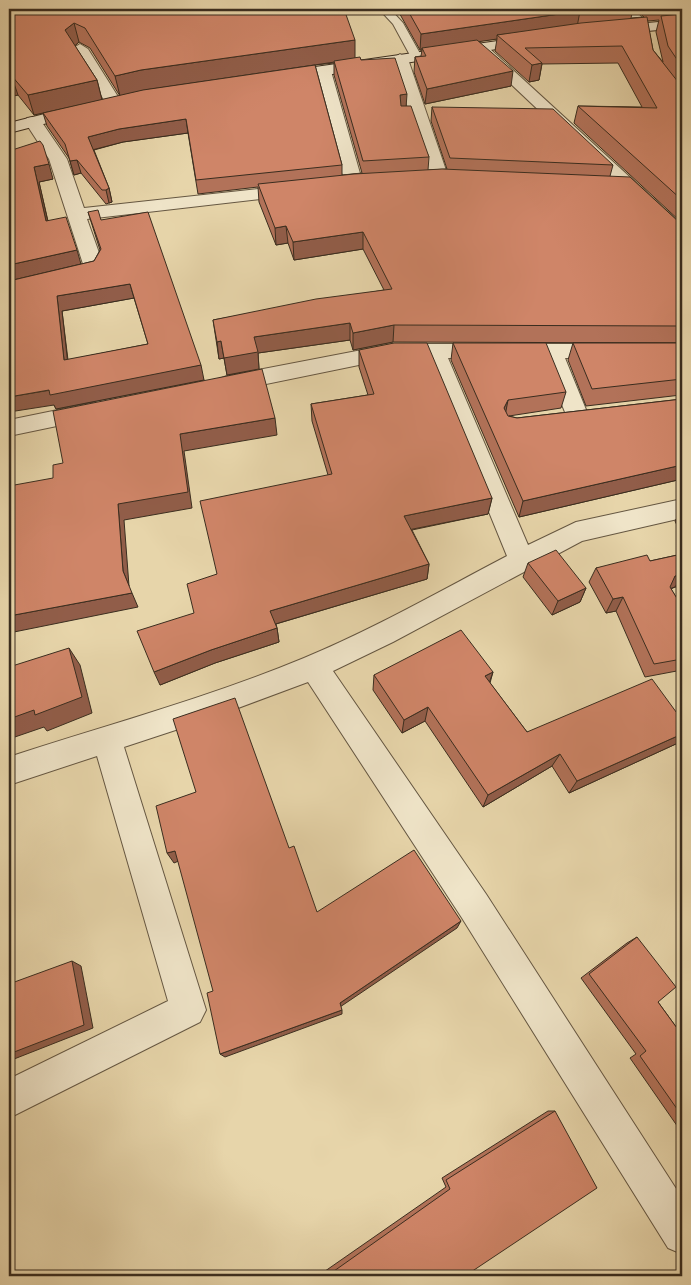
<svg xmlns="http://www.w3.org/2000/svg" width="691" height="1285" font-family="'EB Garamond',serif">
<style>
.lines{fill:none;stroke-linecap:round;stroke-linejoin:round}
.lane-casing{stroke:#655742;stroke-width:2}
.street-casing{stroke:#655742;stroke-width:2}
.secondary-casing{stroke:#3a2d1f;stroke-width:2}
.lane{fill:#efe4c8;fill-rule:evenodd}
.street{fill:#efe4c8;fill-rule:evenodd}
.secondary{fill:#efe4c8;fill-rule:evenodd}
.wall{fill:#b27259;stroke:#3a2d1f;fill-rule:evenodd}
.shaded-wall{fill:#915d49;stroke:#3a2d1f}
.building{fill:#cf8568;stroke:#3a2d1f;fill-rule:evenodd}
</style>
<rect width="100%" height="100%" fill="#e7d5aa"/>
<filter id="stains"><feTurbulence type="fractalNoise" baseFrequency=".004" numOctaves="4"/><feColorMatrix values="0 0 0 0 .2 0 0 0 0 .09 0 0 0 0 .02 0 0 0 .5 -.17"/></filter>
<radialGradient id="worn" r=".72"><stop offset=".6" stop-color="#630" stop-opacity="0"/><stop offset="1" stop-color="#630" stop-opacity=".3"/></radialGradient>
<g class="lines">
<defs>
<path id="lane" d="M 379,9 L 390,9 L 403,23 L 422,57 L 420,59 L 412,59 L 393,24 Z"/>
<path id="street" d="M 618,9 L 633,9 L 652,27 L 645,31 L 640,30 Z
M 80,44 L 88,49 L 122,103 L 120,106 L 114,108 L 106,103 L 72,49 Z
M 484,46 L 489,48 L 682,225 L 682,241 L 675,239 L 479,54 L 476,51 L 479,48 Z
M 400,54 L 408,59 L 449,179 L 446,183 L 434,183 L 431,179 L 392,59 Z
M 323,66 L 331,71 L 363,184 L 360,188 L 348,188 L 345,184 L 315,71 Z
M 33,117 L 39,118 L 67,159 L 84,208 L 295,185 L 301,186 L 304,190 L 301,194 L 295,195 L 87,219 L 103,264 L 97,275 L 9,295 L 9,283 L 82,267 L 83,264 L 49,159 L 25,122 L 27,118 Z
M 393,344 L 682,344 L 682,358 L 565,358 L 589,417 L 586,423 L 578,425 L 570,423 L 567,417 L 543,358 L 448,358 L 528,545 L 576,522 L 682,499 L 682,518 L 582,541 L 393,642 L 333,671 L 486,894 L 682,1198 L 682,1254 L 668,1248 L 462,918 L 308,682 L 206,720 L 124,747 L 206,1010 L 200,1022 L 9,1118 L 9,1079 L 168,1001 L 97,756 L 9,785 L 9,757 C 107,725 208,698 304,658 C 374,629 440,591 507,556 L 426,358 L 393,358 L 227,392 L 219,389 L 216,384 L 219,379 L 227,376 Z
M 92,403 L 100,405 L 103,411 L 100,417 L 9,436 L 9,420 Z"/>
<path id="secondary" d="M 682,20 L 682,28 L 612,34 L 605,30 L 612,26 Z
M 532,36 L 537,37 L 539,40 L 537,43 L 280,82 L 272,77 L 280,72 Z
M 80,105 L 86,107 L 88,110 L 86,113 L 9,133 L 9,123 Z"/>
</defs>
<use href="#lane" class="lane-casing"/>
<use href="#street" class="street-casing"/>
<use href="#secondary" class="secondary-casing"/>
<use href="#lane" class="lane"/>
<use href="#street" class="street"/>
<use href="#secondary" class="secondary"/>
</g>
<path class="wall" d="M 9,9 L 355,58 L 361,60 L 406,106 L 429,157 L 428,170 L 447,169 L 431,121 L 432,107 L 613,165 L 610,176 L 680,223 L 682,224 L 682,343 L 393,342 L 353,350 L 350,340 L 258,353 L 259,369 L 227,375 L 224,358 L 219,359 L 213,320 L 384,290 L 363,249 L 294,260 L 288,243 L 276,245 L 259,202 L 258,187 L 198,194 L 188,133 L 123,142 L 94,150 L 109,188 L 112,202 L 106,204 L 81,173 L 74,175 L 69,158 L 47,126 L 43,113 L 34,115 L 18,95 L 9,97 ZM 79,42 L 90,48 L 120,96 L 102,100 L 97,80 L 75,46 ZM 334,63 L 334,75 L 362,173 L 342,175 L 342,165 L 315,65 Z
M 397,9 L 633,9 L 631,18 L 644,17 L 635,9 L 682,9 L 682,223 L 574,123 L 578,106 L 642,107 L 618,63 L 542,64 L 539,80 L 529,82 L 495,51 L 497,39 L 479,41 L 511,86 L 425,104 L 414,72 L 415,57 L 421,56 L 422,50 L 420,50 ZM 647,20 L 648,21 L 659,20 L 656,32 L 663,62 L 653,50 Z
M 9,151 L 53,179 L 39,182 L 48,221 L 81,264 L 49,272 L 94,261 L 100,250 L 88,212 L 101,220 L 204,380 L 56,409 L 54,405 ZM 134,298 L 148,344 L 68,360 L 62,311 Z
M 453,343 L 566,392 L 561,408 L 509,416 L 517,418 L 682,399 L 682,479 L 519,517 L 451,360 Z
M 573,343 L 682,343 L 682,396 L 681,395 L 586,406 L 568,360 Z
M 359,350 L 492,498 L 488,514 L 412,530 L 429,564 L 427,579 L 276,624 L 277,628 L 279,642 L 215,663 L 160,685 L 217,574 L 328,475 L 312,421 L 311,404 L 368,395 L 359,367 Z
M 682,509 L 682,536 L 675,521 Z
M 682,554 L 682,589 L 675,587 L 671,589 L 681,605 L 682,606 L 682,670 L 645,677 L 616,611 L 606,613 L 589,582 L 596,568 L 650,561 Z
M 528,563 L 586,588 L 580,602 L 552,615 L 523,577 Z
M 493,672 L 490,683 L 527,732 L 682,720 L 682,739 L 678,743 L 569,793 L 552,766 L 483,807 L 425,721 L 402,733 L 373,690 L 374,675 Z
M 637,937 L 658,1002 L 682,1035 L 682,1130 L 680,1130 L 630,1058 L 636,1054 L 581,978 L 627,943 Z
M 548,1111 L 555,1111 L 465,1276 L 318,1276 L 446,1187 L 442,1178 Z
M 682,1171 L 682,1180 L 678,1174 Z"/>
<path class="shaded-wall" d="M 580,11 L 577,27 L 497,35 L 497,39 L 423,50 L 422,48 L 422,50 L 420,50 L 421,34 Z
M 74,23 L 79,42 L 70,50 L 65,30 Z
M 355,40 L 355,59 L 145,90 L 120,96 L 115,76 L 141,70 Z
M 542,63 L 539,80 L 529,82 L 532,65 Z
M 513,71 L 511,86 L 425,104 L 427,89 Z
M 9,75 L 11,75 L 18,95 L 9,97 Z
M 97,80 L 102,100 L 34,115 L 28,95 Z
M 407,94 L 406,108 L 399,110 L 400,95 Z
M 186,119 L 188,133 L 123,142 L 92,150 L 88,137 L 119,129 Z
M 77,160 L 81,173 L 74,175 L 70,161 Z
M 49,164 L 53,179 L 39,182 L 51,236 L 46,221 L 34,167 Z
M 109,188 L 112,202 L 109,203 L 106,190 Z
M 286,226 L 288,243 L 276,245 L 275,228 Z
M 363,232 L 363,249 L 294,260 L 293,242 Z
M 77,250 L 81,264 L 9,281 L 9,265 Z
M 130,284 L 134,298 L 62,311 L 69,374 L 64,360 L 57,296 Z
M 350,323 L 350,340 L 258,353 L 259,369 L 227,375 L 224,358 L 254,337 Z
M 394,325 L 393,342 L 353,350 L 353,333 Z
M 221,341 L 224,358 L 219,359 L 217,342 Z
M 201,365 L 204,380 L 56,409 L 54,405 L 9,412 L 9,397 Z
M 508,400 L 505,416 L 504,408 Z
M 275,418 L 277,435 L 184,451 L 192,508 L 124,520 L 129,586 L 123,571 L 118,504 L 180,434 Z
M 682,465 L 682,479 L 519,517 L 523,501 Z
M 492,498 L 488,514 L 403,531 L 404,516 Z
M 429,564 L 427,579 L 272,625 L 270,611 Z
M 682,574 L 682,576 L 675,587 L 666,590 L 675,576 Z
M 586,588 L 580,602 L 552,615 L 558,601 Z
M 132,593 L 138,607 L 9,633 L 9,616 Z
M 623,597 L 616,611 L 606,613 L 613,599 Z
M 277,628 L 279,642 L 215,663 L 160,685 L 154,672 L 211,650 Z
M 69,648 L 80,665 L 92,713 L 47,731 L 44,727 L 9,739 L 9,719 Z
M 493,672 L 488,686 L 485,676 Z
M 428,707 L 425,721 L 402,733 L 404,720 Z
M 682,734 L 682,739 L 678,743 L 569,793 L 577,781 Z
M 560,754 L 552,766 L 483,807 L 488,795 Z
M 175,851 L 181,860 L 174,863 L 167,853 Z
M 461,921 L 457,928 L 340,1007 L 340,1003 Z
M 72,961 L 81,966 L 93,1028 L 9,1061 L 9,1054 Z
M 342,1010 L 342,1014 L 225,1057 L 220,1054 Z"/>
<path class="building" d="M 9,9 L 344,9 L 355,40 L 141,70 L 115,76 L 85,28 L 74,23 L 65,30 L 97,80 L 28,95 L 11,75 L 9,75 Z
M 407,9 L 606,9 L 580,11 L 421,34 Z
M 682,14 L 682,67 L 668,46 L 661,16 Z
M 647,17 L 653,50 L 682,87 L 682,200 L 578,106 L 657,108 L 622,46 L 525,48 L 542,63 L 532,65 L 497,35 L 581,23 Z
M 477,40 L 513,71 L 427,89 L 415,57 L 426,56 L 422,48 Z
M 360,57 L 361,60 L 395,58 L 407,94 L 400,95 L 401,106 L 411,106 L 429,157 L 363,161 L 334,61 Z
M 315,65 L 342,165 L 196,180 L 186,119 L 119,129 L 88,137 L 109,188 L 106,190 L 102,190 L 77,160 L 70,161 L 65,144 L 43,113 L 143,90 Z
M 432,107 L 553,109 L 613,165 L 450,158 Z
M 40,141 L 43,145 L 49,164 L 34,167 L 46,221 L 66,217 L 77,250 L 9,265 L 9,151 Z
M 442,169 L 630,177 L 680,223 L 682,224 L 682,326 L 394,325 L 353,333 L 350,323 L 254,337 L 258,352 L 224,358 L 221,341 L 217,342 L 213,320 L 316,299 L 392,289 L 363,232 L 293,242 L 286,226 L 275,228 L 258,184 L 354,174 Z
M 98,210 L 101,220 L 148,212 L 201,365 L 50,395 L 49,390 L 9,397 L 9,281 L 94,261 L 101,249 L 88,212 ZM 130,284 L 148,344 L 64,360 L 57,296 Z
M 394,343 L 427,343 L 492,498 L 404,516 L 429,564 L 270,611 L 277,628 L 211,650 L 154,672 L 137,631 L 194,613 L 187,584 L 217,574 L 200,501 L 332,474 L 311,404 L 374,394 L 359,350 Z
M 453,343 L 546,343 L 566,392 L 508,400 L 504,408 L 508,416 L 517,418 L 682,399 L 682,465 L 523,501 Z
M 573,343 L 682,343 L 682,379 L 592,389 Z
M 262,369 L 275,418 L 180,434 L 188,492 L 118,504 L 123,571 L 132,593 L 9,616 L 9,486 L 53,478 L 53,465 L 63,463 L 53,411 Z
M 556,550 L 586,588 L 558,601 L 528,563 Z
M 682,554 L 682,574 L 675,576 L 670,587 L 681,605 L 682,606 L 682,659 L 654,664 L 623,597 L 613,599 L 596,568 L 647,555 L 650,561 Z
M 461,630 L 493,672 L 485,676 L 527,732 L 652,679 L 682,720 L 682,734 L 577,781 L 560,754 L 488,795 L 428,707 L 404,720 L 374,675 Z
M 69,648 L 82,697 L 35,715 L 34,710 L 9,719 L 9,667 Z
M 235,698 L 289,848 L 294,846 L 317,912 L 414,850 L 461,921 L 340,1003 L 342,1010 L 220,1054 L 207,993 L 213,991 L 175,851 L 167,853 L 156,806 L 196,792 L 173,719 Z
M 637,937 L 676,987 L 658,1002 L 682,1035 L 682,1116 L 640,1056 L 646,1051 L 589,974 Z
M 72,961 L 84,1025 L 9,1054 L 9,984 Z
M 555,1111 L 597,1188 L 465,1276 L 327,1276 L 450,1189 L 446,1180 Z"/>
<rect width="691" height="1285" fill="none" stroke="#e7d5aa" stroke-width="30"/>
<rect x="10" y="10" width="671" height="1265" fill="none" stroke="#3a2d1f" stroke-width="2.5"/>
<rect x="15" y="15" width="661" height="1255" fill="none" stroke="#3a2d1f"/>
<rect width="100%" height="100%" filter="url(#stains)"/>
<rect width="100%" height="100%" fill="url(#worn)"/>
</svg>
